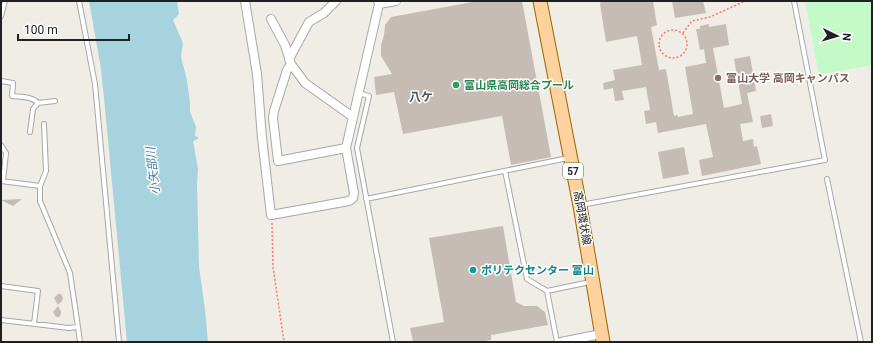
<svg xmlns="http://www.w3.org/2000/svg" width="873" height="343" font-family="Roboto,'Noto Sans JP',sans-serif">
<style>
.park{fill:#c3fac7}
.water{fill:#a6d3de}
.building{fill:#c5bcb5}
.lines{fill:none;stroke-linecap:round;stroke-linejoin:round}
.service-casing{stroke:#a7a7a7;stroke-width:6}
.minor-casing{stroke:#a7a7a7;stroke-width:10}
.primary-casing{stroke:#9b6500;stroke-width:15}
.path{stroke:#fb786c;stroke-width:1.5;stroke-dasharray:2 2;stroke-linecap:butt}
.service{stroke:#fff;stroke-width:4}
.minor{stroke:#fff;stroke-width:8}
.primary{stroke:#fdd29e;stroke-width:13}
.education-dot{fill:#8d6e63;stroke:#fff;stroke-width:1.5}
.leisure-dot{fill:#2e9e5b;stroke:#fff;stroke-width:1.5}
.culture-dot{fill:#0f9aa8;stroke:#fff;stroke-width:1.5}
.labels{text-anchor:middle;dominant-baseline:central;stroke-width:3;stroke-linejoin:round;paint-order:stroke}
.shield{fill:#fff;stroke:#636363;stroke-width:1}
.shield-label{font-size:10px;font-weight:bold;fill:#202020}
.education-label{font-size:11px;font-weight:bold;fill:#785e54;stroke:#fff;text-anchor:start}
.leisure-label{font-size:11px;font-weight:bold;fill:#27864d;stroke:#fff;text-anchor:start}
.street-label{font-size:11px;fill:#202020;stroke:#fff}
.culture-label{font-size:11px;font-weight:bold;fill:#0d838f;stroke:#fff;text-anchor:start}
.neighbourhood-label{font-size:12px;font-weight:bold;fill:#535353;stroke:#fff}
.water-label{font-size:12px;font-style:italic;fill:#477aa9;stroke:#fff}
</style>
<rect width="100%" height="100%" fill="#f0ede6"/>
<path class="park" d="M 805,1 L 872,1 L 872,65 L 819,75 Z"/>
<path class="water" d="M 89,1 L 177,1 L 179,14 L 173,20 L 183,43 L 181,57 L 187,80 L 190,104 L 190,112 L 196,127 L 195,136 L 198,137 L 198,139 L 193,141 L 198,169 L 197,183 L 199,267 L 205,309 L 208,342 L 127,342 L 105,108 L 101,69 Z"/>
<path class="building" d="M 478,1 L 522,1 L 551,157 L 511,165 L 502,116 L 403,134 L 394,92 L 376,95 L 374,77 L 392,74 L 381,56 L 381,45 L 384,35 L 385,25 L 391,17 Z
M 601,1 L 653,1 L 657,25 L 651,27 L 659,70 L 666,69 L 674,116 L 678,115 L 678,117 L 693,114 L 685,67 L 706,63 L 704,49 L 700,50 L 696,29 L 700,29 L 700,26 L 709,24 L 709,27 L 726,24 L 729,45 L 713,48 L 724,108 L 742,104 L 734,59 L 750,56 L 756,91 L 747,93 L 753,122 L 740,124 L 743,141 L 753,139 L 754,147 L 757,146 L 761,164 L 702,176 L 699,160 L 713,157 L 706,124 L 658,133 L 656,122 L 646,124 L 644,111 L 650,110 L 646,87 L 622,91 L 624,100 L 615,101 L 613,88 L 604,90 L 603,83 L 615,80 L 613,70 L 642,65 L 637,36 L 606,42 L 600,4 Z
M 672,1 L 703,1 L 706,13 L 675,18 Z
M 771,114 L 773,126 L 762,128 L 760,116 Z
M 684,147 L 689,174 L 663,179 L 658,152 Z
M 22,199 L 13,206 L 1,200 Z
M 503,226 L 516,302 L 524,306 L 537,306 L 545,312 L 548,325 L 491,335 L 491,340 L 479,342 L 413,342 L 410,328 L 444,322 L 429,238 Z
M 58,294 L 61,294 L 63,298 L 62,301 L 58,305 L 54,298 Z
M 58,306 L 61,311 L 61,314 L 59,317 L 56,317 L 53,312 Z"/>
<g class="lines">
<defs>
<path id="service" d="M 79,1 L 95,84 L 119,342
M 1,16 L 5,1
M 1,81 L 13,83 L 12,96 C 20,97 32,96 38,103 L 55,101
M 359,93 L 369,96 L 357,148 L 393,342
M 30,132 L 33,109 L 38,103
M 1,145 L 6,153 L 3,181
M 505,171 L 527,279 L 547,291 L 557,342
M 827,179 L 861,342
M 1,181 L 40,186 L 46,171 L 44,124
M 366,199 L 568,158
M 581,205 L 825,160 L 794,1
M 1,286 L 38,291 L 34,324
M 547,291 L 590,282
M 1,320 L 69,328 L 78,327 L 70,273 L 40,201 L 40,186
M 78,327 L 80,342"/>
<path id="minor" d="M 245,1 L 257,74 L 262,138 L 271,215 L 349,201 L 353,198 L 354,193 L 346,148 L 379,4 L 378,1
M 379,4 L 396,1
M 271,19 L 285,45 L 291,64 L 305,83 L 353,117
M 289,59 L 309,22 L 324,13 L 336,1
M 291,64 L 287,70 L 274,111 L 273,118 L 278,161 L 346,148
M 561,342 L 601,334"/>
<path id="primary" d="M 540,1 L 580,206 L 603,342"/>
</defs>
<use href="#service" class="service-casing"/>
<use href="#minor" class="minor-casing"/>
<use href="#primary" class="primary-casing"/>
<path class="path" d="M659 44a14 14 0 1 1 28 0a14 14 0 1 1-28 0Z
M 683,33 L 692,21 L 710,17 L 745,1
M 272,223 L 273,267 L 284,342"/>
<use href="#service" class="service"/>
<use href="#minor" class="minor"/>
<use href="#primary" class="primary"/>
</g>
<circle class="education-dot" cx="718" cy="78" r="4"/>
<circle class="leisure-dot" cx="456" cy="85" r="4"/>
<circle class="culture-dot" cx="473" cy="270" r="4"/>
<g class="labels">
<rect class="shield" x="563" y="163" width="20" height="16" rx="3"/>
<g class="shield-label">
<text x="573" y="171">57</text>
</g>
<g class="education-label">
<text x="726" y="78">富山大学 高岡キャンパス</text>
</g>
<g class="leisure-label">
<text x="464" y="85">富山県高岡総合プール</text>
</g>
<g class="street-label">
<text transform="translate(582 218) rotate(80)">高岡環状線</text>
</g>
<g class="culture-label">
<text x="481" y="270">ポリテクセンター 富山</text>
</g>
<g class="neighbourhood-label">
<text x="421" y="97">八ケ</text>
</g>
<g class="water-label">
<text transform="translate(153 171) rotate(-96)">小矢部川</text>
</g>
</g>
<rect width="873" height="343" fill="none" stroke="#202020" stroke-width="4"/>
<g transform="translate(837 36) rotate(95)" stroke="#ffffff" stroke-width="3" paint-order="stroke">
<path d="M0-3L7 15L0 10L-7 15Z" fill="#202020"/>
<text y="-6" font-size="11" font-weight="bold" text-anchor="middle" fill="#202020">N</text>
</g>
<path d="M18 34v6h111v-6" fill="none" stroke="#202020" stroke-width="2"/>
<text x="24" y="34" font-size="12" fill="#202020" stroke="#ffffff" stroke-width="3" paint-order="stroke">100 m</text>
</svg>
